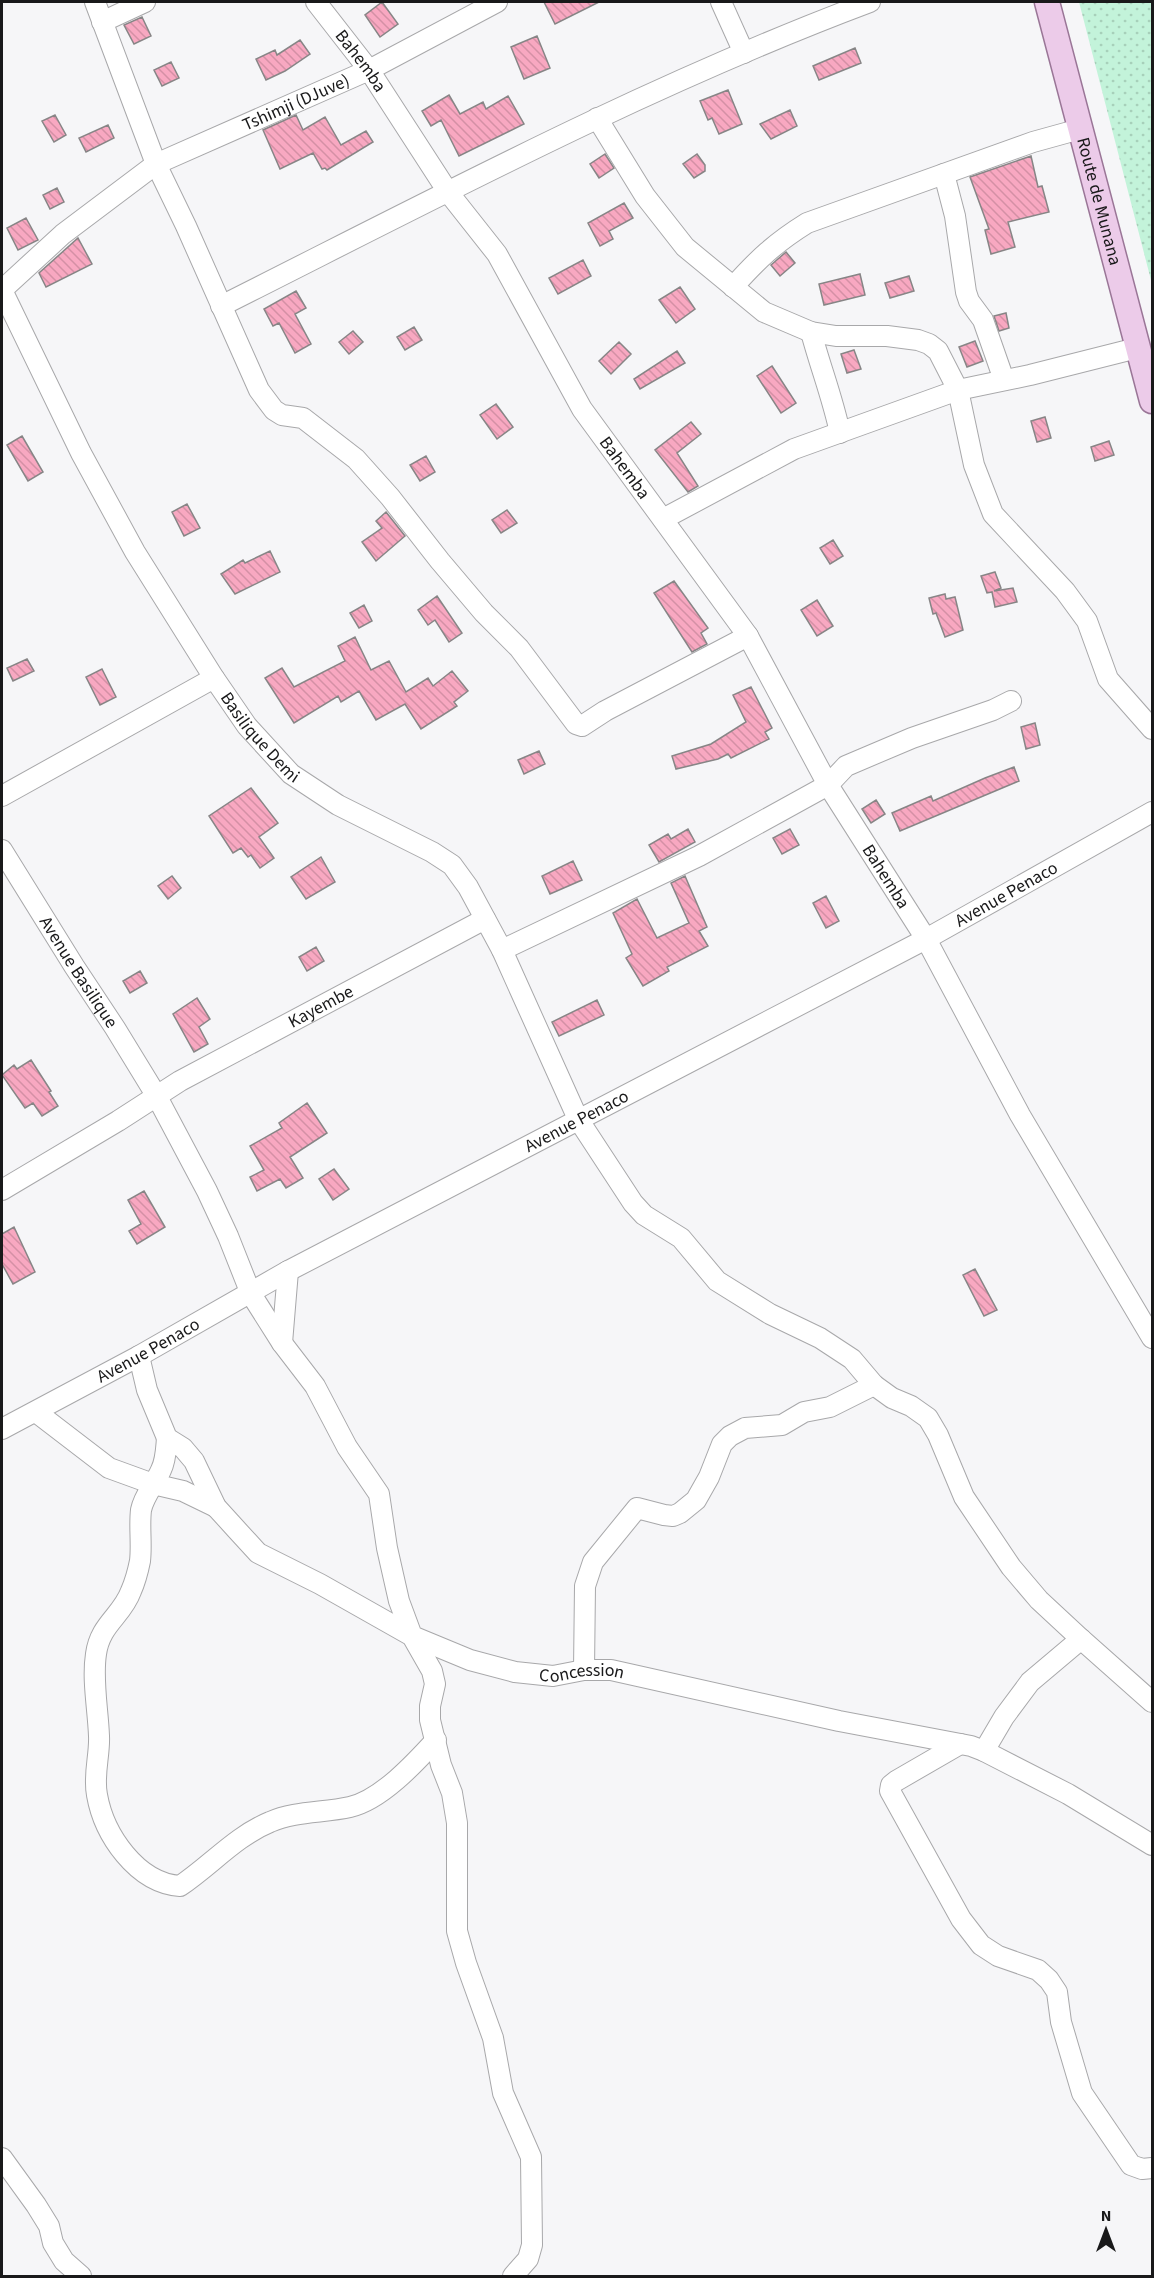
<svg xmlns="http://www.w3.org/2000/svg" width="1154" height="2278" font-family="'Source Sans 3',sans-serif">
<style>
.grass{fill:url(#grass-dots)}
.building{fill:url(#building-back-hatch);stroke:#878586;stroke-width:1.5}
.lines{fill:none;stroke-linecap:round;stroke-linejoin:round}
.minor-casing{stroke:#a8a8aa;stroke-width:22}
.major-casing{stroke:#9a7697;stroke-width:27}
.minor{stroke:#fff;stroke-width:20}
.major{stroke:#eccbe9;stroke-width:24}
.labels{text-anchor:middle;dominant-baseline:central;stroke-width:6;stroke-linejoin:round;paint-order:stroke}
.street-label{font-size:18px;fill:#19191a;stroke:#f6f6f8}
</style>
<defs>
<pattern id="grass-dots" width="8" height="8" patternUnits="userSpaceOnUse" patternTransform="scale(1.5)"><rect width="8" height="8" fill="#c3f3da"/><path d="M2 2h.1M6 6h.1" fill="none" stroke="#a7d0ba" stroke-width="1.8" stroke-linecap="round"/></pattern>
<pattern id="building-back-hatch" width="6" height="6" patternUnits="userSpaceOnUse" patternTransform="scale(1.5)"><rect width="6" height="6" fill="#f8a8c1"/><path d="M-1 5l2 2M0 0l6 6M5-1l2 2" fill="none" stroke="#d490a5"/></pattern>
</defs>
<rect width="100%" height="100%" fill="#f6f6f8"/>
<path class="grass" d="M 1079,2 L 1152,2 L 1152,284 Z"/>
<path class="building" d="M 382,2 L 398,24 L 380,37 L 365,15 Z
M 544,2 L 599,2 L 555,24 Z
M 142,17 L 151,36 L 134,44 L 124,25 Z
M 537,36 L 550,68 L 524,79 L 511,47 Z
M 300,40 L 310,54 L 285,71 L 266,80 L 256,59 L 275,50 L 277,55 Z
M 855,48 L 861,63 L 819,80 L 813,66 Z
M 171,62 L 179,78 L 162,86 L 154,70 Z
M 728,90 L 742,124 L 719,134 L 712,118 L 708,120 L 700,101 Z
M 449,95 L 460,114 L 483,102 L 486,109 L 508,96 L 524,124 L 459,156 L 441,120 L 431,126 L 422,111 Z
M 790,110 L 797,126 L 771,139 L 760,124 Z
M 55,115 L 66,135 L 54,142 L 42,121 Z
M 296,115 L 303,130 L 325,117 L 341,145 L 366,131 L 373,142 L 327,170 L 325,168 L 322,169 L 313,153 L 280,169 L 263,130 Z
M 108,125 L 114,138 L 86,152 L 79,138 Z
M 605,154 L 614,168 L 599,178 L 590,164 Z
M 697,154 L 705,165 L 705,171 L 694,178 L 683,164 Z
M 1031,156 L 1038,187 L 1042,186 L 1049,212 L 1008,222 L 1015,247 L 991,254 L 985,230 L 989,229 L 970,177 Z
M 57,188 L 64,202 L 50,209 L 43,195 Z
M 624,203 L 633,218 L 609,231 L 613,239 L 600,246 L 588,223 Z
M 26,218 L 38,240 L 18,250 L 7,228 Z
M 78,238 L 92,264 L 46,287 L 39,273 Z
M 786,252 L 795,263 L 780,276 L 771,265 Z
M 583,260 L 591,276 L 558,294 L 549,278 Z
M 860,274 L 865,295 L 824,305 L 819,284 Z
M 909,276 L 914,291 L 890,298 L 885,283 Z
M 680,287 L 695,309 L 676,323 L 659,300 Z
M 296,291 L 306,308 L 295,314 L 311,344 L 295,353 L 279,323 L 273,326 L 264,309 Z
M 1006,313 L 1009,328 L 999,331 L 994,316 Z
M 414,327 L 422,340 L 405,350 L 397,337 Z
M 353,331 L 363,342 L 349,354 L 339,342 Z
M 975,341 L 983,361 L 967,367 L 959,347 Z
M 619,342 L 631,354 L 611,374 L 599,361 Z
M 854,350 L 861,369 L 847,373 L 841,354 Z
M 677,351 L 685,363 L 640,389 L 634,379 Z
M 772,366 L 796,403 L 781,413 L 757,376 Z
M 496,404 L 513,427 L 497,439 L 480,415 Z
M 1045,417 L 1051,438 L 1037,442 L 1031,421 Z
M 691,422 L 701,434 L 677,453 L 698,486 L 688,492 L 655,450 Z
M 22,436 L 43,472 L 28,481 L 7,445 Z
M 1109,441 L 1114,455 L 1095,461 L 1091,447 Z
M 426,456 L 435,472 L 420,481 L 410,465 Z
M 187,504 L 200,528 L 184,536 L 172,512 Z
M 507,510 L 517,523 L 501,533 L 492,520 Z
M 386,512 L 405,536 L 376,561 L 362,542 L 382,528 L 376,521 Z
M 833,540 L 843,556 L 830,564 L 820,548 Z
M 270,551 L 280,572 L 235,594 L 221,574 L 243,560 L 245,563 Z
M 995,572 L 1001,588 L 994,591 L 1013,588 L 1017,602 L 995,607 L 992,592 L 987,593 L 981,576 Z
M 674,581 L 708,628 L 701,633 L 707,644 L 692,652 L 654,593 Z
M 945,594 L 946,599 L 955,597 L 963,630 L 945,637 L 936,613 L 933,614 L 929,598 Z
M 437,596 L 462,633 L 449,642 L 435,620 L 428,625 L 418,610 Z
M 817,600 L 833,626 L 817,636 L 801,610 Z
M 364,605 L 372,621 L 359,628 L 350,613 Z
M 355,637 L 371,670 L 389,661 L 406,692 L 428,678 L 433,686 L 452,671 L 468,691 L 454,702 L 457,706 L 421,729 L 405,704 L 376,720 L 359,691 L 341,702 L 338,696 L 294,723 L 265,678 L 282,668 L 294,687 L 345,661 L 338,646 Z
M 27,659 L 34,671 L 13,681 L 7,668 Z
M 102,669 L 116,697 L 100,705 L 86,677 Z
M 751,687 L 772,728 L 765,732 L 769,739 L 731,758 L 728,754 L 718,759 L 676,769 L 672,756 L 711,744 L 746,722 L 733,695 Z
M 1035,723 L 1040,745 L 1026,749 L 1021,727 Z
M 539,751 L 545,764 L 524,774 L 518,760 Z
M 1014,767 L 1019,781 L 900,831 L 892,813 L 931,796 L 933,801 L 985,778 Z
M 251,788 L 278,823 L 259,837 L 274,858 L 260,868 L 251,855 L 248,857 L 241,848 L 233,853 L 209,816 Z
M 876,800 L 885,814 L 871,823 L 862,809 Z
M 688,829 L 695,842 L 659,862 L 649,845 L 668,834 L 671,839 Z
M 790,829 L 799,845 L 782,854 L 773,838 Z
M 321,857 L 335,882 L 306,899 L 291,877 Z
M 573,861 L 582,880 L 550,894 L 542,876 Z
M 172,876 L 181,888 L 168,899 L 158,886 Z
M 685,876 L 707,927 L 699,931 L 708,946 L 667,967 L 669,971 L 643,986 L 626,958 L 632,954 L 613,913 L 637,899 L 657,938 L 689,923 L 671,883 Z
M 826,896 L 839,921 L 826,928 L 813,903 Z
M 316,947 L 324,961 L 307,971 L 299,957 Z
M 140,971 L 147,983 L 130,993 L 123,981 Z
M 197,998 L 210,1019 L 199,1027 L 208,1044 L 194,1052 L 173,1014 Z
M 597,1000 L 604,1015 L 559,1036 L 552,1022 Z
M 31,1060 L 51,1091 L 49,1092 L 58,1106 L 42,1116 L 33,1103 L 25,1108 L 2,1075 L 14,1065 L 17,1069 Z
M 307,1103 L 327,1133 L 290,1157 L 303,1178 L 286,1188 L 280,1179 L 257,1191 L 250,1177 L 264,1170 L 250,1146 L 282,1128 L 279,1123 Z
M 334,1169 L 349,1189 L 333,1200 L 319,1179 Z
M 144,1191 L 165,1227 L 137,1244 L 129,1231 L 141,1224 L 128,1200 Z
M 14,1227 L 35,1272 L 13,1284 L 2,1264 L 2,1234 Z
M 975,1269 L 997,1310 L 984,1316 L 963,1275 Z"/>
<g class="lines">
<defs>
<g id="minor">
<path d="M 95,2 L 156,164 L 186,226 L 259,390 L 274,410 L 282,415 L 303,418 L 356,459 L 390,497 L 440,561 L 484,613 L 519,648 L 576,724 L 582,726 L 605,711 L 748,636"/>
<path id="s1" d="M 316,2 L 369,70 L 448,192 L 497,254 L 582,409 L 748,636 L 828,785 L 926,939 L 1020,1115 L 1152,1338"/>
<path d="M 721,2 L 744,53"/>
<path d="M 102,22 L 145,2"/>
<path d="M 597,118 L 645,196 L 685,247 L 764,312 L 811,332 L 836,336 L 887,336 L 918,340 L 929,344 L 938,351 L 958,390 L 974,465 L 993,514 L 1065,591 L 1087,621 L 1108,679 L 1152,729"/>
<path d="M 944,174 L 955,216 L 966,292 L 969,301 L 983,320 L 1004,380"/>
<path d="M 733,287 C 758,259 775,243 807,223 L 1033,142 L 1080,129"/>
<path id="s2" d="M 2,290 L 81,453 L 135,552 L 214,678 L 247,726 L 291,774 L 338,805 L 432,852 L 452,865 L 468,887 L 502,950 L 578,1119 L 633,1203 L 644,1215 L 681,1238 L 717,1281 L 770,1314 L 820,1338 L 852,1359 L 874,1385 L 892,1398 L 911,1406 L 928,1418 L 938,1435 L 964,1497 L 1011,1567 L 1039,1600 L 1081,1639 L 1152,1702"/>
<path id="s3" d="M 2,290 L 63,234 L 156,164 L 369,70 L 497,2"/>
<path d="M 221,306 C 434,199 646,86 870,2"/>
<path d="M 811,332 C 820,366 833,399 840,433"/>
<path d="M 663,519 L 794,449 L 958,390 L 1030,375 L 1137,348"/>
<path d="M 2,796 L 214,678"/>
<path id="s4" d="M 2,850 L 74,966 L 115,1028 L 156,1095 L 207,1191 L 228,1236 L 251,1294 L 282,1343 L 315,1386 L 347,1447 L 379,1494 L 387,1548 L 399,1601 L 412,1636 L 470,1660 L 515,1672 L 553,1676 L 584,1670 L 611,1670 L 839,1721 L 971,1746 L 984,1751 L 1004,1717 L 1030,1682 L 1081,1639"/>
<path d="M 502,950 L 699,856 L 828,785 L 846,766 L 912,738 L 993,710 L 1011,701"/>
<path id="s5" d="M 2,1190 L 118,1121 L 180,1081 L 485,919"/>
<path d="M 282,1343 L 288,1271"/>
<path d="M 139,1356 L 147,1390 L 167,1438 L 183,1448 L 194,1461 L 216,1507 L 236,1529 L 258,1553 L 320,1584 L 412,1636 L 432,1671 L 435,1684 L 430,1706 L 430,1720 L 441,1765 L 452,1793 L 457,1823 L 457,1931 L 466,1963 L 493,2038 L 503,2093 L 531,2157 L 532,2245 L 528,2259 L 513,2276"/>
<path d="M 36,1412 L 109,1468 L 153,1484 L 183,1491 L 216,1507"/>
<path id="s6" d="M 2,1429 L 139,1356 L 288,1271 L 926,939 L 1152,812"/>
<path d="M 167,1438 C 166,1449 166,1460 161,1470 C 155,1484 144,1495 141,1510 C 139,1527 142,1544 140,1561 C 138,1571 135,1582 131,1591 C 122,1616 100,1624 96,1654 C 92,1680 98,1709 99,1736 C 100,1755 93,1775 97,1795 C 104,1835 137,1883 180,1886 C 210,1866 236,1836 270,1822 C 295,1811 323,1813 350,1807 C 381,1800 415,1763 436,1740"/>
<path d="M 584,1670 L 585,1586 L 593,1562 L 637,1508 L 664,1515 L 673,1516 L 680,1513 L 696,1500 L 709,1477 L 722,1444 L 730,1436 L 745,1428 L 782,1425 L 804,1412 L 830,1407 L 874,1385"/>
<path d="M 960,1744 L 896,1781 L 891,1785 L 890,1791 L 961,1919 L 981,1945 L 998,1956 L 1038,1970 L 1049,1980 L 1057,1992 L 1061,2022 L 1082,2093 L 1131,2165 L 1142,2169 L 1152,2168"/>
<path d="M 984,1751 L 1068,1794 L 1152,1845"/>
<path d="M 2,2158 L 36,2205 L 49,2226 L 53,2243 L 64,2261 L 81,2276"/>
</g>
<g id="major">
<path id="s7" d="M 1047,2 L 1152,401"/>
</g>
</defs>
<use href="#minor" class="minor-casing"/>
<use href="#major" class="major-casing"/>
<use href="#minor" class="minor"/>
<use href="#major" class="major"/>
</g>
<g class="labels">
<g class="street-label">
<text stroke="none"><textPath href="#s1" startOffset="74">Bahemba</textPath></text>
<text stroke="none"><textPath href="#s3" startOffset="352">Tshimji (DJuve)</textPath></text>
<text stroke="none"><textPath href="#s7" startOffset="206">Route de Munana</textPath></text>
<text stroke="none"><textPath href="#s1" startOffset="560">Bahemba</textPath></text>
<text stroke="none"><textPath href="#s2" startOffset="518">Basilique Demi</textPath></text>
<text stroke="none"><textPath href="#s1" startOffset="1046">Bahemba</textPath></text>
<text stroke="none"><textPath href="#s6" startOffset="1138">Avenue Penaco</textPath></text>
<text stroke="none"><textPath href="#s4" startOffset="144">Avenue Basilique</textPath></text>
<text stroke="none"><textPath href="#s5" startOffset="368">Kayembe</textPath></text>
<text stroke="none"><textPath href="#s6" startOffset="652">Avenue Penaco</textPath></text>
<text stroke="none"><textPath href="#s6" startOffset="166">Avenue Penaco</textPath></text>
<text stroke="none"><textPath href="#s4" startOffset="1071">Concession</textPath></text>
</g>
</g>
<rect width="1154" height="2278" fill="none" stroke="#19191a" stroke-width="6"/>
<g transform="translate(1106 2230)" stroke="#f6f6f8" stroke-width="4.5" paint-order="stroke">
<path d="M0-4.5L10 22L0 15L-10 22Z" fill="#19191a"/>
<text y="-9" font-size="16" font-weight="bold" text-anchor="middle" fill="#19191a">N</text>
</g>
</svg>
